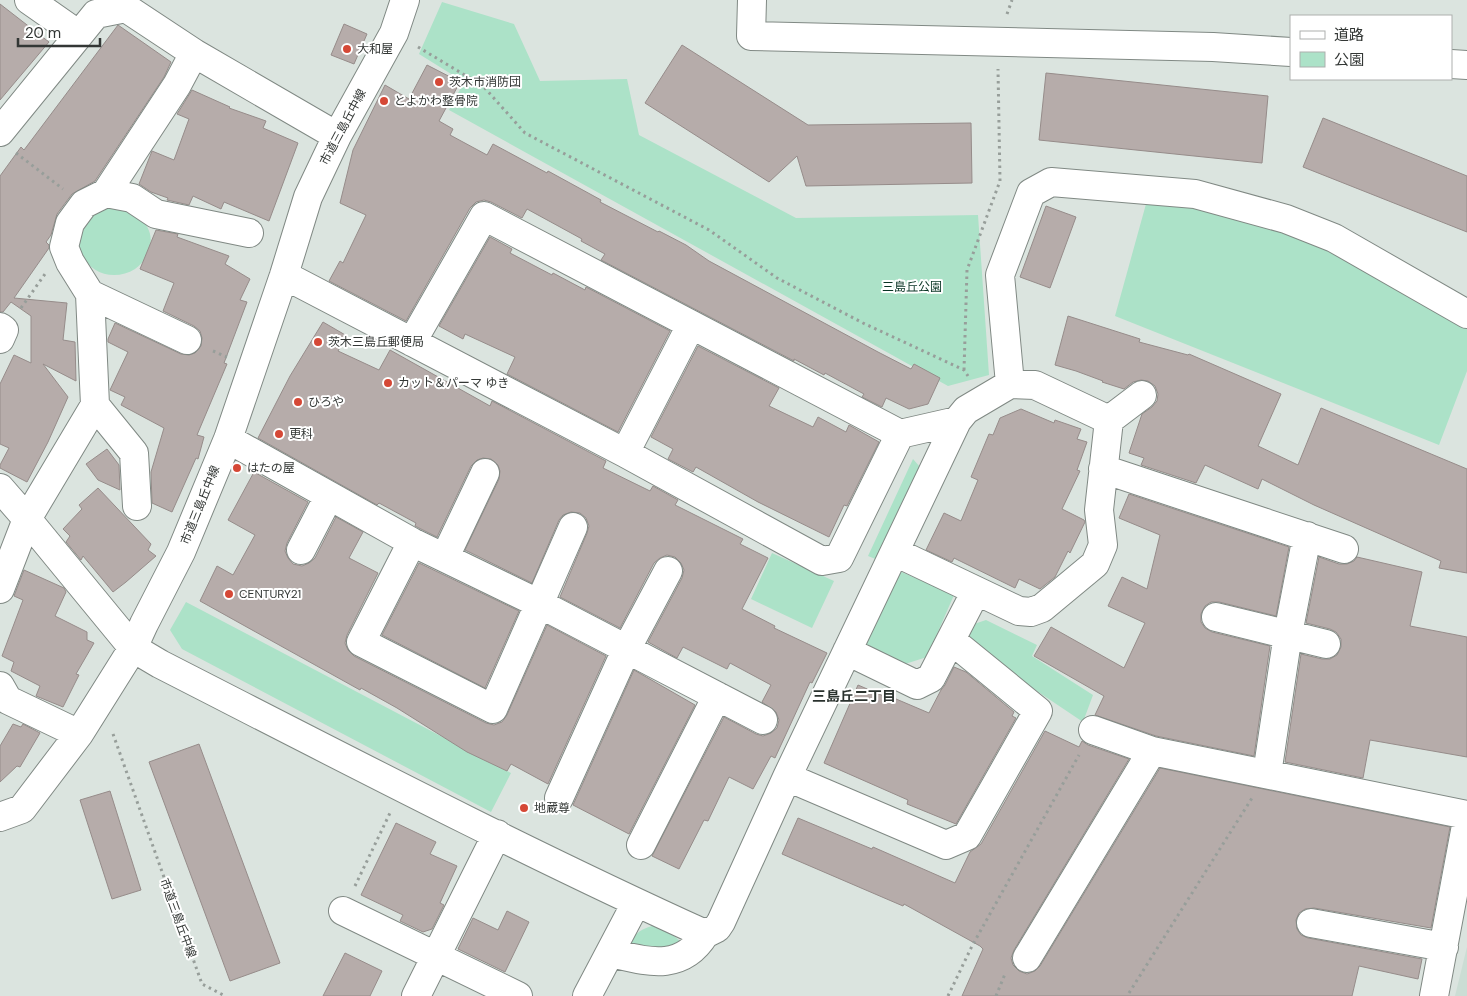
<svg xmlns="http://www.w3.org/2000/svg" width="1467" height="996" font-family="'DM Sans','Noto Sans JP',sans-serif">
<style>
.built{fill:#cbddd4}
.green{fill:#ace2c8}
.building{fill:#b6acaa;stroke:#968c8a}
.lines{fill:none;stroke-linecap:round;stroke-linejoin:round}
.minor-casing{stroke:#808984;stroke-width:30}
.path{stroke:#979e9a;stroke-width:3;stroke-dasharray:2.5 4;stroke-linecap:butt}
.minor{stroke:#fff;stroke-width:28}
.poi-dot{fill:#d54836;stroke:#fff;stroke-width:2}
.labels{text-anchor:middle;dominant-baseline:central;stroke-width:4;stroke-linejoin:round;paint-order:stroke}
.poi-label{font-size:12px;fill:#333735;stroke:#fff;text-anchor:start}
.street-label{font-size:12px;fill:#333735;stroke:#fff}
.park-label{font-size:12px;fill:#083323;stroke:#fff}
.neighbourhood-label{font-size:14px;font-weight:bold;fill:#2a322e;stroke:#fff}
</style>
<rect width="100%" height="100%" fill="#dbe4df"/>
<path class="built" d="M 1467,947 L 1467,996 L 1455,996 Z"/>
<path class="green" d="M 442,2 L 514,24 L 540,81 L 627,79 L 639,135 L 796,218 L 978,215 L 989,375 L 948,386 L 449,110 L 464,82 L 419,54 Z
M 119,204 C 135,216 155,223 150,247 C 148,256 142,264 135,269 C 113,283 83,272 79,245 C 78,239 78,232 81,226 C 83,223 86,220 89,218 C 91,215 94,210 96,209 C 102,206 112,206 119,204 Z
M 1146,204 L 1207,205 L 1331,245 L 1467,326 L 1467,371 L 1439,445 L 1115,316 Z
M 913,459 L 920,467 L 878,560 L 868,556 Z
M 772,553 L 834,581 L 812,628 L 751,599 Z
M 897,570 L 954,595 L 927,657 L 905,664 L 863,646 Z
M 186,602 L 511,773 L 491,812 L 182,649 L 170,630 Z
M 986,620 L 1037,645 L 1032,656 L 1093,695 L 1083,722 L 970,646 L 966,631 L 968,626 Z
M 652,926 C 664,930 673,934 682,943 L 680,950 L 628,948 C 632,935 639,930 652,926 Z"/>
<path class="building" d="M 0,4 L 49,42 L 0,100 Z
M 344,24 L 367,34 L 354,64 L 331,55 Z
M 118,25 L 171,62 L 164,77 L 95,181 L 72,194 L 57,214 L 51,235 L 46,242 L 49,245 L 49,248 L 14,298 L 67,303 L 63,340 L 75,342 L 76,381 L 43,364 L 68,397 L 48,442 L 27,482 L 0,468 L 0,465 L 9,448 L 0,444 L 0,384 L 14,355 L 31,363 L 31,316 L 11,302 L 3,312 L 0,312 L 0,176 L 21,147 L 24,150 Z
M 682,45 L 808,125 L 971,123 L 972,183 L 806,186 L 797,156 L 769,182 L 645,103 Z
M 427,65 L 460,82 L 439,121 L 453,129 L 450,135 L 487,155 L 493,144 L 547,173 L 548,171 L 601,200 L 600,202 L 658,232 L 659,231 L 686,245 L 709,261 L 878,352 L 911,369 L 914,364 L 940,378 L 928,404 L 909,409 L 886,398 L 882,407 L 862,397 L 864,394 L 825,373 L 824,375 L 794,359 L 794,361 L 601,260 L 605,254 L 581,241 L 582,239 L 527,209 L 522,218 L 491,202 L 484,200 L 476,202 L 470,208 L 406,321 L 329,281 L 340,261 L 343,263 L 366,215 L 340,203 L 353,150 L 385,85 L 409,99 Z
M 1046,73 L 1268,96 L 1262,163 L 1039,140 Z
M 192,90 L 230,107 L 229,108 L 266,121 L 263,128 L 298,143 L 269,221 L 224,202 L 221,209 L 193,196 L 189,205 L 167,200 L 168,198 L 151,192 L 139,184 L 152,151 L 174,160 L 189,119 L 177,114 Z
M 1323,118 L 1467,176 L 1467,232 L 1303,167 Z
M 1046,206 L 1076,217 L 1050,288 L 1020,277 Z
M 156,230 L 178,234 L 177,237 L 229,256 L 225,264 L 250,279 L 240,300 L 247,302 L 224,363 L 227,364 L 197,435 L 204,437 L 198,459 L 196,458 L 172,512 L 152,503 L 151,472 L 164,428 L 121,405 L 125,397 L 110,390 L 128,352 L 108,342 L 108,339 L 115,323 L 181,354 L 189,355 L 195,353 L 201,346 L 202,338 L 200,331 L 194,326 L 163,311 L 174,283 L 140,269 Z
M 490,237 L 512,249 L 510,253 L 552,275 L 553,273 L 585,290 L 586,287 L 670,331 L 618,432 L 507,374 L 515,357 L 465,334 L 463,339 L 439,326 Z
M 1068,316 L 1140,339 L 1139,342 L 1188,355 L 1189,354 L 1281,394 L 1258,446 L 1298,465 L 1321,408 L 1467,469 L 1467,573 L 1439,568 L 1441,561 L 1314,505 L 1262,479 L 1258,489 L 1205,465 L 1196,483 L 1141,465 L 1144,458 L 1129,453 L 1142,414 L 1152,407 L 1157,401 L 1158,394 L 1155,386 L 1148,381 L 1141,380 L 1133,382 L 1124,389 L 1102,382 L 1103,381 L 1076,371 L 1055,365 Z
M 323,322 L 347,336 L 338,351 L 379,370 L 390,350 L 490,406 L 492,401 L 606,461 L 603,468 L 650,491 L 653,486 L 678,500 L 675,505 L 743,539 L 740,544 L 768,558 L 742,609 L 775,626 L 774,628 L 827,653 L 812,683 L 810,682 L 775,758 L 771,756 L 753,789 L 729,777 L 708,821 L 704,820 L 679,869 L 652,856 L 724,717 L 756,734 L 763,736 L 771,733 L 777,728 L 779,720 L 776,712 L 762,702 L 771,685 L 730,663 L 727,669 L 683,647 L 677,658 L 648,642 L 682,578 L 684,570 L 681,563 L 675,557 L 667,555 L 660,558 L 654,563 L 620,628 L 560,597 L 587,533 L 589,526 L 586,518 L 580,513 L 571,512 L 563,515 L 559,520 L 532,583 L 465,550 L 499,479 L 500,471 L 498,465 L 491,459 L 483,458 L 477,460 L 471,466 L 437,537 L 415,526 L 416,523 L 379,503 L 377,505 L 258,438 L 290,376 Z
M 698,346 L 779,388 L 769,406 L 813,427 L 818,417 L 846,432 L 849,425 L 879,442 L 847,506 L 844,505 L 829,537 L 758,502 L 696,467 L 693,472 L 668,459 L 673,449 L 651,437 Z
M 1021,409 L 1054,423 L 1055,420 L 1081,429 L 1077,439 L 1087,442 L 1077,470 L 1080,471 L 1062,509 L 1084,520 L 1085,522 L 1070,553 L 1068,551 L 1055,577 L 1040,589 L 1019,579 L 1015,588 L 954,558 L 952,562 L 926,550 L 944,513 L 961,521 L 978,480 L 971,477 L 989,434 L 993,435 L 1000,418 Z
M 107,449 L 119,465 L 120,490 L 98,480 L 86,464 Z
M 254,472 L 308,502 L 287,543 L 285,551 L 288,558 L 293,564 L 302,566 L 309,563 L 315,558 L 336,517 L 363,532 L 349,558 L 378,573 L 347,635 L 345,643 L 348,650 L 354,656 L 486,723 L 494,725 L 502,722 L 507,715 L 547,625 L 606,656 L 548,784 L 511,764 L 507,771 L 467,752 L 397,708 L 361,688 L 360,690 L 200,601 L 217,566 L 233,575 L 255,535 L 228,520 Z
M 98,488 L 151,544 L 148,550 L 156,556 L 126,582 L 113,592 L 83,556 L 81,560 L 66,542 L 70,536 L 63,529 L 82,509 L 79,505 Z
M 1129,494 L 1289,547 L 1276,616 L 1219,602 L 1211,602 L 1205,606 L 1201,614 L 1201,622 L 1205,628 L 1212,632 L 1270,646 L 1254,756 L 1156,736 L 1095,715 L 1104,696 L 1034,656 L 1051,627 L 1124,668 L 1145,623 L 1108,606 L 1122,577 L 1147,589 L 1160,535 L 1119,518 Z
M 1319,557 L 1339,564 L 1347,564 L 1354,561 L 1357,557 L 1422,572 L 1410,626 L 1467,637 L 1467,757 L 1370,740 L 1363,778 L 1285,762 L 1301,654 L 1322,659 L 1330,659 L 1337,655 L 1341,647 L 1341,639 L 1336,632 L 1330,629 L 1306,623 Z
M 419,563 L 519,611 L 485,688 L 382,635 Z
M 24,570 L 64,588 L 66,592 L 55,616 L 87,632 L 87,640 L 94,643 L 76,674 L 79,675 L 63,707 L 36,696 L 40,686 L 11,671 L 14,662 L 2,656 L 23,600 L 14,596 Z
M 954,667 L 966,672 L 1014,712 L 1012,716 L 1016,718 L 956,824 L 907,804 L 908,800 L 824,763 L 858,685 L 888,698 L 889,696 L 929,713 L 941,690 L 945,685 Z
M 634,670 L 695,705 L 629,834 L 573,805 Z
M 13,724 L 21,727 L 23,724 L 40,733 L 20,767 L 17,766 L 0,782 L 0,746 Z
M 1045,731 L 1079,747 L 1082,741 L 1088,745 L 1129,759 L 1014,950 L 1011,958 L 1013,965 L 1019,971 L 1027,974 L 1035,971 L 1040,966 L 1160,768 L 1450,827 L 1431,928 L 1314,908 L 1305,909 L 1299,913 L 1296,920 L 1297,929 L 1301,935 L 1308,938 L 1422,959 L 1418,979 L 1359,966 L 1352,996 L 962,996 L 983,949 L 980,946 L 904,904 L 903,906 L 782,854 L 798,818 L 872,849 L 873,847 L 955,883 L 970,852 L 981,844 Z
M 199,744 L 280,963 L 230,981 L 149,762 Z
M 110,791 L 141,890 L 112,899 L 80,800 Z
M 396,823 L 436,842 L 430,854 L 457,866 L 440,903 L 444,905 L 432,929 L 423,932 L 400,921 L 403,915 L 361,895 Z
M 507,911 L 529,922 L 505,972 L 458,949 L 473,918 L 498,930 Z
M 345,953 L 382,971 L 370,996 L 323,996 Z"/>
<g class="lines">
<defs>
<path id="minor" d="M 29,0 L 79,35
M 752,0 L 751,36 L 1213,47 L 1291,52
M 1451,64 L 1467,65
M 0,132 L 96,14 L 126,8 L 194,53
M 106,193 L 132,198 L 156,214 L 249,233
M 284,275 L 625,453 L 822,561 L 839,558 L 900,434
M 90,294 L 187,340
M 0,327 L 4,330 L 0,339
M 412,342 L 484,216 L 900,434 L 957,421
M 1010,384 L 1000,275 L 1031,193 L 1051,182 L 1195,194 L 1286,219 L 1334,238 L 1467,314
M 95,405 L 134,453 L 137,506
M 1109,420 L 1142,395
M 228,439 L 412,542 L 540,604 L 763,720
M 625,453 L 691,325
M 1103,469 L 1344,549
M 0,488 L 27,519 L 133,648 L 160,664 C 340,756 520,850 705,934 L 717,928 L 721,922 L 787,777 L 957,421 L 966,410 L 1010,384 L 1035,385 L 1109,420 L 1099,510 L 1103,545 L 1095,564 L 1042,608 L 1031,612 L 1019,611 L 895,552
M 412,542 L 361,642 L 493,709 L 573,527
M 301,550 L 329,496
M 445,557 L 485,473
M 0,589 L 27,519 L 95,405 L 90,294 L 70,262 L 64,247 L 70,223 L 84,204 L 106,193 L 177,85 L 194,53 L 337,136
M 1216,617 L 1326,644
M 847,651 L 917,685 L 931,678 L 976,591
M 0,686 L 8,700 L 79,734
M 1093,730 L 1152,751 L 1467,815
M 1267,774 L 1288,634 L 1307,536
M 787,777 L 946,845 L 967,836 L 1038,711 L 951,640
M 559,798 L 627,648 L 668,571
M 0,817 L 22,809 L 79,734 L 133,648 L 144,624 L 181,552 L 228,439 L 284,275 L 308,197 L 337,136 L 394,33 L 405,0
M 641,845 L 717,696
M 343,911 L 518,996
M 1311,923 L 1444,947
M 610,953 C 646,961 681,973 705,934
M 1027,958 L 1152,751
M 416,996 L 497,834
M 587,996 L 636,903
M 1434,996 L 1467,820"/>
</defs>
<use href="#minor" class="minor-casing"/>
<path class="path" d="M 1007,14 L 1012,0
M 418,47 L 483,86 L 525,133 L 709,230 L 777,278 L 863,323 L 964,370 L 968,376
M 16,153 L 63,189
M 21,308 L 45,274
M 213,351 L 227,357
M 964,370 L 967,270 L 1000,181 L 998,69
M 113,734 L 202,984 L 225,996
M 355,886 L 390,813
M 1129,993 L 1252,798
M 948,996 L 972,946 L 1079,755
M 996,996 L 1005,974"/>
<use href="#minor" class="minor"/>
</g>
<g class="poi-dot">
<circle cx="347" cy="49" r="5"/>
<circle cx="439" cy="82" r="5"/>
<circle cx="384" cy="101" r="5"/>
<circle cx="318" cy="342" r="5"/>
<circle cx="388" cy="383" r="5"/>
<circle cx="298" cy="402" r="5"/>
<circle cx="279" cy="434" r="5"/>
<circle cx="237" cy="468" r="5"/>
<circle cx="229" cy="594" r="5"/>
<circle cx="524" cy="808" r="5"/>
</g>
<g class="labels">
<g class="poi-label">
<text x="357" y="49">大和屋</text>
<text x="449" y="82">茨木市消防団</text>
<text x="394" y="101">とよかわ整骨院</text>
<text x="328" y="342">茨木三島丘郵便局</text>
<text x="398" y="383">カット＆パーマ ゆき</text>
<text x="308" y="402">ひろや</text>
<text x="289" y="434">更科</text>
<text x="247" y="468">はたの屋</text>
<text x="239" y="594">CENTURY21</text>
<text x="534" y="808">地蔵尊</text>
</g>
<g class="street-label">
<text transform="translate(343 127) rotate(-62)">市道三島丘中線</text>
<text transform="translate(200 505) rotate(-68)">市道三島丘中線</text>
<text transform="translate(178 918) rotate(70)">市道三島丘中線</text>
</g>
<g class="park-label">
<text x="912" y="287">三島丘公園</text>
</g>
<g class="neighbourhood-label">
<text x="854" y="696">三島丘二丁目</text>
</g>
</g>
<rect x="1290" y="15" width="162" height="65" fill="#ffffff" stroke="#adafae"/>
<rect x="1300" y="31" width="25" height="8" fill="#ffffff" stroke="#adafae"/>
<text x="1334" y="40" font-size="15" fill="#333735">道路</text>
<rect x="1300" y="52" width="25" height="15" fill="#ace2c8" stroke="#adafae"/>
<text x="1334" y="65" font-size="15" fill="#333735">公園</text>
<path d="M18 38v8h82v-8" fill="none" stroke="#333735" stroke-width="2.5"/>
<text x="25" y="38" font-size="15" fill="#333735" stroke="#ffffff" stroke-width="4" paint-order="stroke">20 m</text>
</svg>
